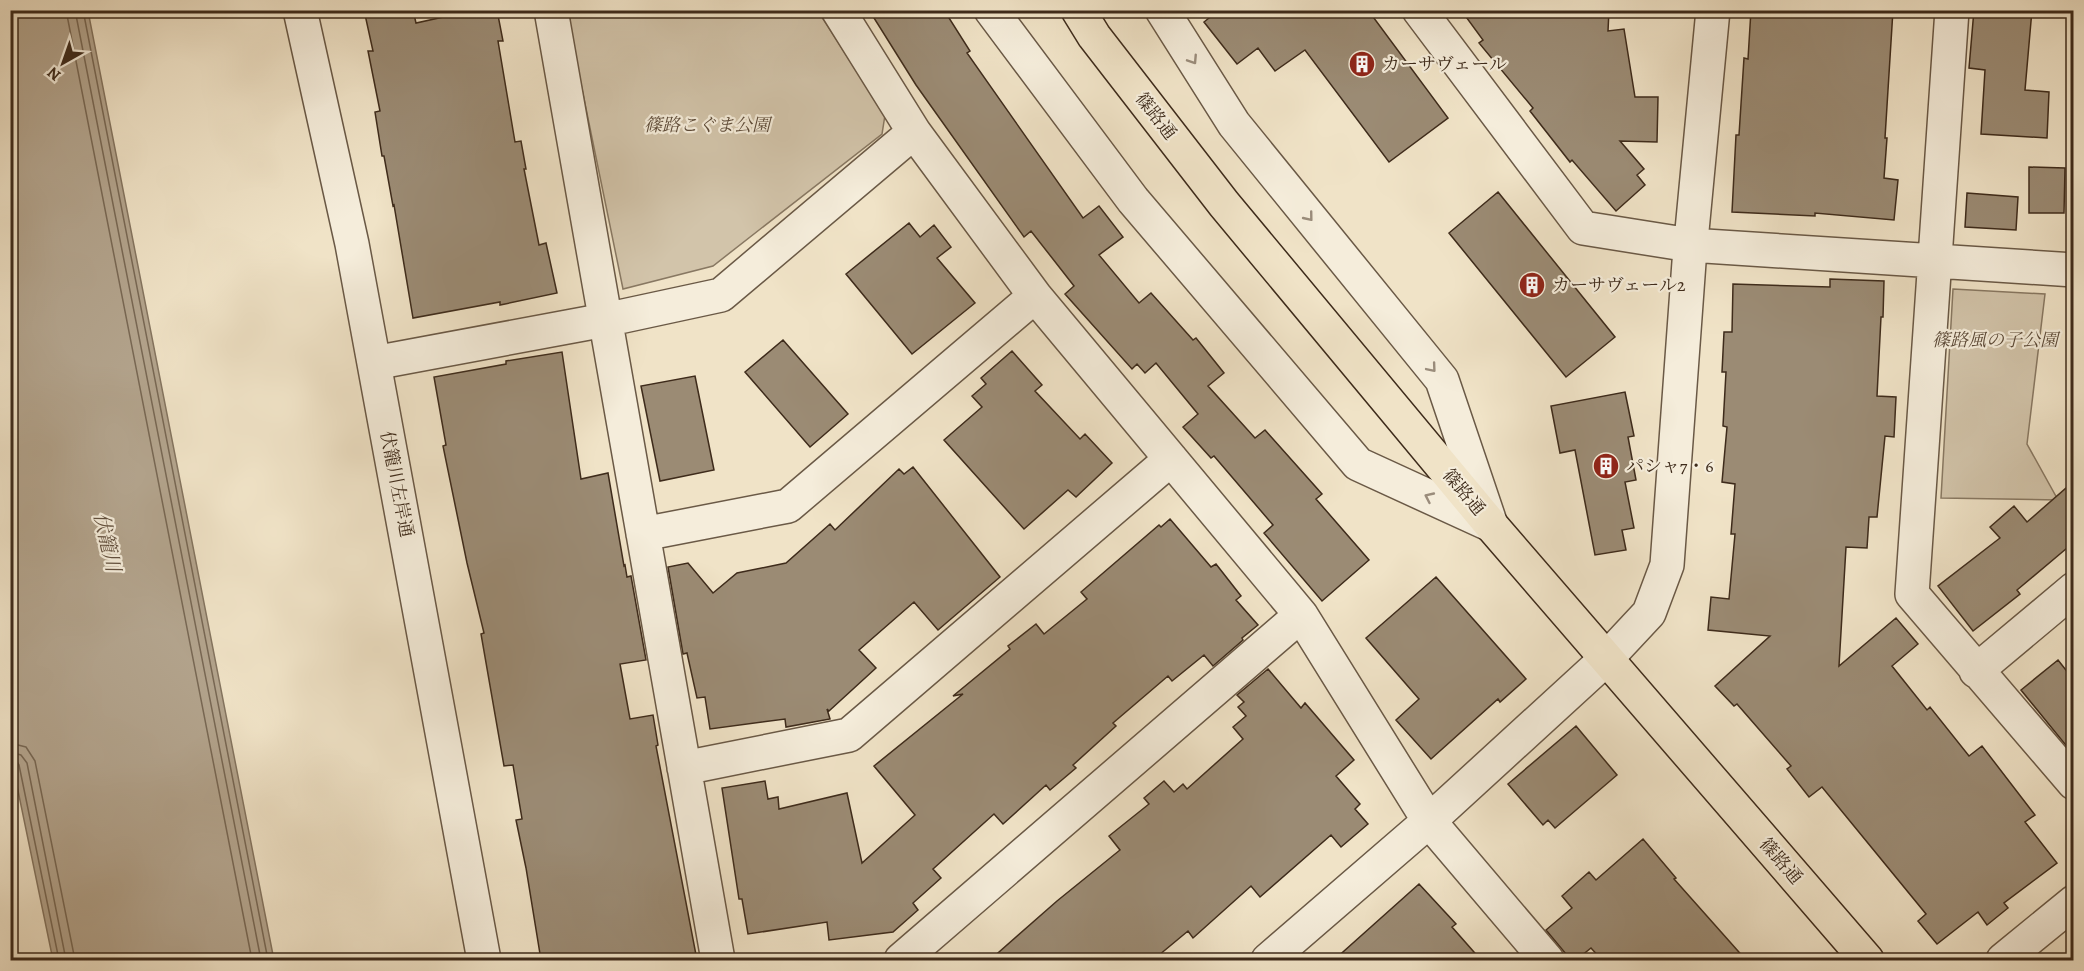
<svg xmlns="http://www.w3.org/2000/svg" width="2084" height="971" font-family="Alegreya,'Noto Serif JP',serif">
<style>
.green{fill:#d2c4aa;stroke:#887862;stroke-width:1.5}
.water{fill:#b3a48d;stroke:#84745f;stroke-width:1.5}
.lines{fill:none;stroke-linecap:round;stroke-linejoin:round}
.shore{stroke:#786854;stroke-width:1.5}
.building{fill:#9b8b74;stroke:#3e2b1b;stroke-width:1.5}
.minor-casing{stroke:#6a5946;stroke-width:36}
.major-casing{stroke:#3e2b1b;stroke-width:36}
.minor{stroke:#f5eddb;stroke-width:33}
.major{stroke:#f0e3c7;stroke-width:33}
.oneway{stroke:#9a8c7b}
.labels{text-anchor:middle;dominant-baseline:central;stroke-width:4.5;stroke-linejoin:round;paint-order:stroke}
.poi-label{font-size:18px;fill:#3e2b1b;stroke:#f5eddb;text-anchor:start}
.street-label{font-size:18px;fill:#3e2b1b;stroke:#f5eddb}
.park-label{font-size:18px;font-style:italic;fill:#5c4a38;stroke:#f5eddb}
.water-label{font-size:20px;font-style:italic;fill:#614f3d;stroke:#f5eddb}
</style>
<rect width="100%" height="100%" fill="#f0e3c7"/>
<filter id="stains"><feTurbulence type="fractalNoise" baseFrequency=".00333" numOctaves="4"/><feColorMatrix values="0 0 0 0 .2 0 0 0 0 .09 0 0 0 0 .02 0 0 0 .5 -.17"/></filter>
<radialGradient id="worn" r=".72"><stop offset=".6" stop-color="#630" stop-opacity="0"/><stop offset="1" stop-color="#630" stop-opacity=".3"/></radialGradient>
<path class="green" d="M 566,11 L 818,11 L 885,115 L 882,134 L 713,266 L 623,289 Z
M 1953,289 L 2045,294 L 2027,444 L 2058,500 L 1941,498 Z"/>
<path class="water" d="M 10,11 L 88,11 L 274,960 L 53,960 L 10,752 Z"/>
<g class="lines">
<path class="shore" d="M 66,10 L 252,960
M 75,10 L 261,960
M 83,10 L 268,960
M 10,743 L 26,747 L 35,761 L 75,960
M 10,752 L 21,755 L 27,763 L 66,960
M 10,759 L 16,760 L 19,765 L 59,960"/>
</g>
<path class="building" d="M 364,10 L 413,10 L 416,23 L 475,10 L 497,10 L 503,41 L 498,41 L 515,142 L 521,141 L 526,169 L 524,169 L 539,245 L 546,243 L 557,293 L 500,305 L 500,302 L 413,318 L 394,205 L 393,206 L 384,156 L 382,156 L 375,112 L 380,111 L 368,51 L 373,51 Z
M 869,10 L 944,10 L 970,51 L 967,53 L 1083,218 L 1099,206 L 1123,237 L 1099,255 L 1139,303 L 1151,293 L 1193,340 L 1196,338 L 1224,373 L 1208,386 L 1255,438 L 1265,430 L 1322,494 L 1316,499 L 1369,560 L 1322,601 L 1264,533 L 1273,525 L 1214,456 L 1211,458 L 1183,427 L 1198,414 L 1156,363 L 1145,373 L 1137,364 L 1132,369 L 1065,294 L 1074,286 L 1031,231 L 1024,237 L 916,85 Z
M 1219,10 L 1368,10 L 1448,118 L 1389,162 L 1305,50 L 1275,71 L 1258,48 L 1237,64 L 1204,22 Z
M 1461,10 L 1609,10 L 1608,31 L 1624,29 L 1635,97 L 1658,97 L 1657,142 L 1620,141 L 1644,169 L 1637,175 L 1645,185 L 1616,211 L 1572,160 L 1570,162 L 1530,111 L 1533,108 L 1479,43 L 1483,40 Z
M 1751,10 L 1893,10 L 1885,138 L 1887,138 L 1884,178 L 1898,180 L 1894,220 L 1815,213 L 1815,216 L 1732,212 L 1736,135 L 1739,135 L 1744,58 L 1748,59 Z
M 1974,10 L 2032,10 L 2025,90 L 2049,92 L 2047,138 L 1981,134 L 1985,70 L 1969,68 Z
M 2029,167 L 2065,168 L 2064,213 L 2029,213 Z
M 1498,192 L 1615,337 L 1566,377 L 1449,233 Z
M 1967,193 L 2018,197 L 2016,230 L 1965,227 Z
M 909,223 L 920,237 L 934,225 L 951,247 L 937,258 L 975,303 L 912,354 L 846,274 Z
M 1830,279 L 1884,281 L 1883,317 L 1881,317 L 1877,396 L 1896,397 L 1894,437 L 1885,436 L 1877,517 L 1869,517 L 1867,548 L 1846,547 L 1839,666 L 1896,618 L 1918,644 L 1892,666 L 1927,710 L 1930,707 L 1969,756 L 1982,746 L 2035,815 L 2025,822 L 2057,863 L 2004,903 L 2008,908 L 1987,925 L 1978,912 L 1937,944 L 1918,921 L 1926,914 L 1822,787 L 1809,797 L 1787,769 L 1791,766 L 1737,704 L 1734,706 L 1715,686 L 1770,636 L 1708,630 L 1711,597 L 1729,599 L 1735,534 L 1731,534 L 1735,484 L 1722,482 L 1727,427 L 1723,426 L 1726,372 L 1722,372 L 1724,332 L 1732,332 L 1733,284 L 1830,287 Z
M 783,340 L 848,414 L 810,447 L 745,372 Z
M 1012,351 L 1042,385 L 1035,391 L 1080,439 L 1085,434 L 1112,463 L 1076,497 L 1068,490 L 1024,529 L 944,440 L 982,407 L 972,396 L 986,384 L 981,378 Z
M 562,352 L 581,479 L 608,473 L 624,566 L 625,565 L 627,577 L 631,576 L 646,660 L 620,664 L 630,719 L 653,715 L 658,745 L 656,746 L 697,960 L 541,960 L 526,868 L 516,820 L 522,819 L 513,765 L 504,766 L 481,634 L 484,633 L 467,563 L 443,446 L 446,445 L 434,377 L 506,364 L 506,361 Z
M 695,376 L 714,470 L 660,481 L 641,386 Z
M 1625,392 L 1634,436 L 1628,437 L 1636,480 L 1625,482 L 1634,528 L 1622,530 L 1626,550 L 1595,555 L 1575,450 L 1560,453 L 1551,406 Z
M 913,467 L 1000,577 L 938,630 L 914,602 L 859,650 L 876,668 L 829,711 L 827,709 L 830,719 L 786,727 L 785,719 L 710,729 L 705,697 L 697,698 L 687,653 L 683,654 L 668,567 L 688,563 L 713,593 L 737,573 L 786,563 L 830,524 L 835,530 L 899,469 L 904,474 Z
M 2073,482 L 2073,543 L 2017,590 L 2020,594 L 1973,631 L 1938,586 L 2000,538 L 1990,527 L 2014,506 L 2027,522 Z
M 1170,519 L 1211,567 L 1216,564 L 1241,596 L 1236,600 L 1258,625 L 1242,638 L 1243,640 L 1213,666 L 1204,655 L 1172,681 L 1168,676 L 1113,723 L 1116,726 L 1073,765 L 1076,768 L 1050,790 L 1046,785 L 1003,824 L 994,814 L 933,869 L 941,878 L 913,903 L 918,910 L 893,932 L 829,940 L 827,922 L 748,934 L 742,899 L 739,899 L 722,788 L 765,781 L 768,799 L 778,797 L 779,809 L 847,793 L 862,863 L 915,815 L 874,766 L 963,694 L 953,696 L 1010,649 L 1008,646 L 1036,624 L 1044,634 L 1087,599 L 1081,592 L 1159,525 L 1161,527 Z
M 1436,577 L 1526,679 L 1500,702 L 1498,699 L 1431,759 L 1396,720 L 1419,699 L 1366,638 Z
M 2058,660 L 2073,679 L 2073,754 L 2021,690 Z
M 1268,669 L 1301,708 L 1305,703 L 1354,760 L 1336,776 L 1360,804 L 1355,809 L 1368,824 L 1341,847 L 1331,835 L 1260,897 L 1251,886 L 1193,938 L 1188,931 L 1153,960 L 990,960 L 1057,901 L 1120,850 L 1109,836 L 1149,804 L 1144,798 L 1164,781 L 1174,792 L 1183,784 L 1187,789 L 1243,739 L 1233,727 L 1246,716 L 1238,707 L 1244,702 L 1237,695 Z
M 1576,726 L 1617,775 L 1555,828 L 1548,820 L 1543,825 L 1508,784 Z
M 1643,839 L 1676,878 L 1674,879 L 1746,960 L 1602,960 L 1591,948 L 1576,960 L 1571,960 L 1546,930 L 1572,908 L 1562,896 L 1589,872 L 1596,880 Z
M 1419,884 L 1456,924 L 1452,927 L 1481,960 L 1334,960 Z"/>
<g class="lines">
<defs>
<path id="minor" d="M 300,10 L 352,244 L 484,960
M 551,10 L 718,960
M 838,10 L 914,132 L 1035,296 L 1301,615 L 1429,821 L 1547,960
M 991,10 L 1133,200 L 1358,464 L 1491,525 L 1442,380 L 1234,124 L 1162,10
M 1419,10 L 1583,228 L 1690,245 L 2074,270
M 1952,10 L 1912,594 L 2074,783
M 374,363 L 605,320 L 721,295 L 914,132
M 643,534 L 788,506 L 1035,296
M 1976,671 L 2074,589
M 684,768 L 849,735 L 1171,459
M 901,960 L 1301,615
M 1268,960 L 1429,821 L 1606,659 L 1649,613 L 1667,565 L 1689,262 L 1713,10
M 2003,960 L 2074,902"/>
<path id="major" d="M 1078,10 L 1094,36 L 1224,204 L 1491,525 L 1867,960"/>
</defs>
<use href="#minor" class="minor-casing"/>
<use href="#major" class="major-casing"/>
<use href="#minor" class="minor"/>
<use href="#major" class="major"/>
</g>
<defs><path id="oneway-chevron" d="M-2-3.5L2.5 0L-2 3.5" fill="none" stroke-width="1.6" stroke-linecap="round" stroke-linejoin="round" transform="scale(1.5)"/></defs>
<g class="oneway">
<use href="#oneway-chevron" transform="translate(1193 60) rotate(57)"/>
<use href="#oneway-chevron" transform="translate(1309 217) rotate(51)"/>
<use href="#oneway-chevron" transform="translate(1432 368) rotate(50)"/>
<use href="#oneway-chevron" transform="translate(1429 497) rotate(-155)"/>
</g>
<defs>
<symbol id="building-disc" viewBox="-11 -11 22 22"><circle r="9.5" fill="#8f2418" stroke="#f5eddb"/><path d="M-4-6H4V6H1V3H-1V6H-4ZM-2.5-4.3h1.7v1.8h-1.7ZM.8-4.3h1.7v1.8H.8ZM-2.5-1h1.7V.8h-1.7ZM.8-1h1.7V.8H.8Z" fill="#fff"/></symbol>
</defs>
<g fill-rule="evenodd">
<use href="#building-disc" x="1347" y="49" width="30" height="30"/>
<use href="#building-disc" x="1517" y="270" width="30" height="30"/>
<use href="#building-disc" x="1591" y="451" width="30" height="30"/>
</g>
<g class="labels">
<g class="poi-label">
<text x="1382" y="64">カーサヴェール</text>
<text x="1552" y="285">カーサヴェール2</text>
<text x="1626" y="466">パシャ7・6</text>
</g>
<g class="street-label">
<text transform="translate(1156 116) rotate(52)">篠路通</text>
<text transform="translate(397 484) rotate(79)">伏籠川左岸通</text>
<text transform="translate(1464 492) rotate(50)">篠路通</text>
<text transform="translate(1781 861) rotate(49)">篠路通</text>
</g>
<g class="park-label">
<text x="707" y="125">篠路こぐま公園</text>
<text x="1995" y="340">篠路風の子公園</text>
</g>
<g class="water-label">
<text transform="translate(107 542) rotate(77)">伏籠川</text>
</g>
</g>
<rect width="2084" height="971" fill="none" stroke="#f0e3c7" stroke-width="36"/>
<rect x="12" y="12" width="2060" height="947" fill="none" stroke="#3e2b1b" stroke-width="3"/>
<rect x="18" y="18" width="2048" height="935" fill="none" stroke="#3e2b1b" stroke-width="1.5"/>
<g transform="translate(63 63) rotate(220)" stroke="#f5eddb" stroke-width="4.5" paint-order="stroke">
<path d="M0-4.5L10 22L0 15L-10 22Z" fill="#3e2b1b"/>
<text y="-9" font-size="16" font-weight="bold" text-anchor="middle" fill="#3e2b1b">N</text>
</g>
<rect width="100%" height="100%" filter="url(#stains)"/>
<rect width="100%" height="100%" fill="url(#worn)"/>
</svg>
